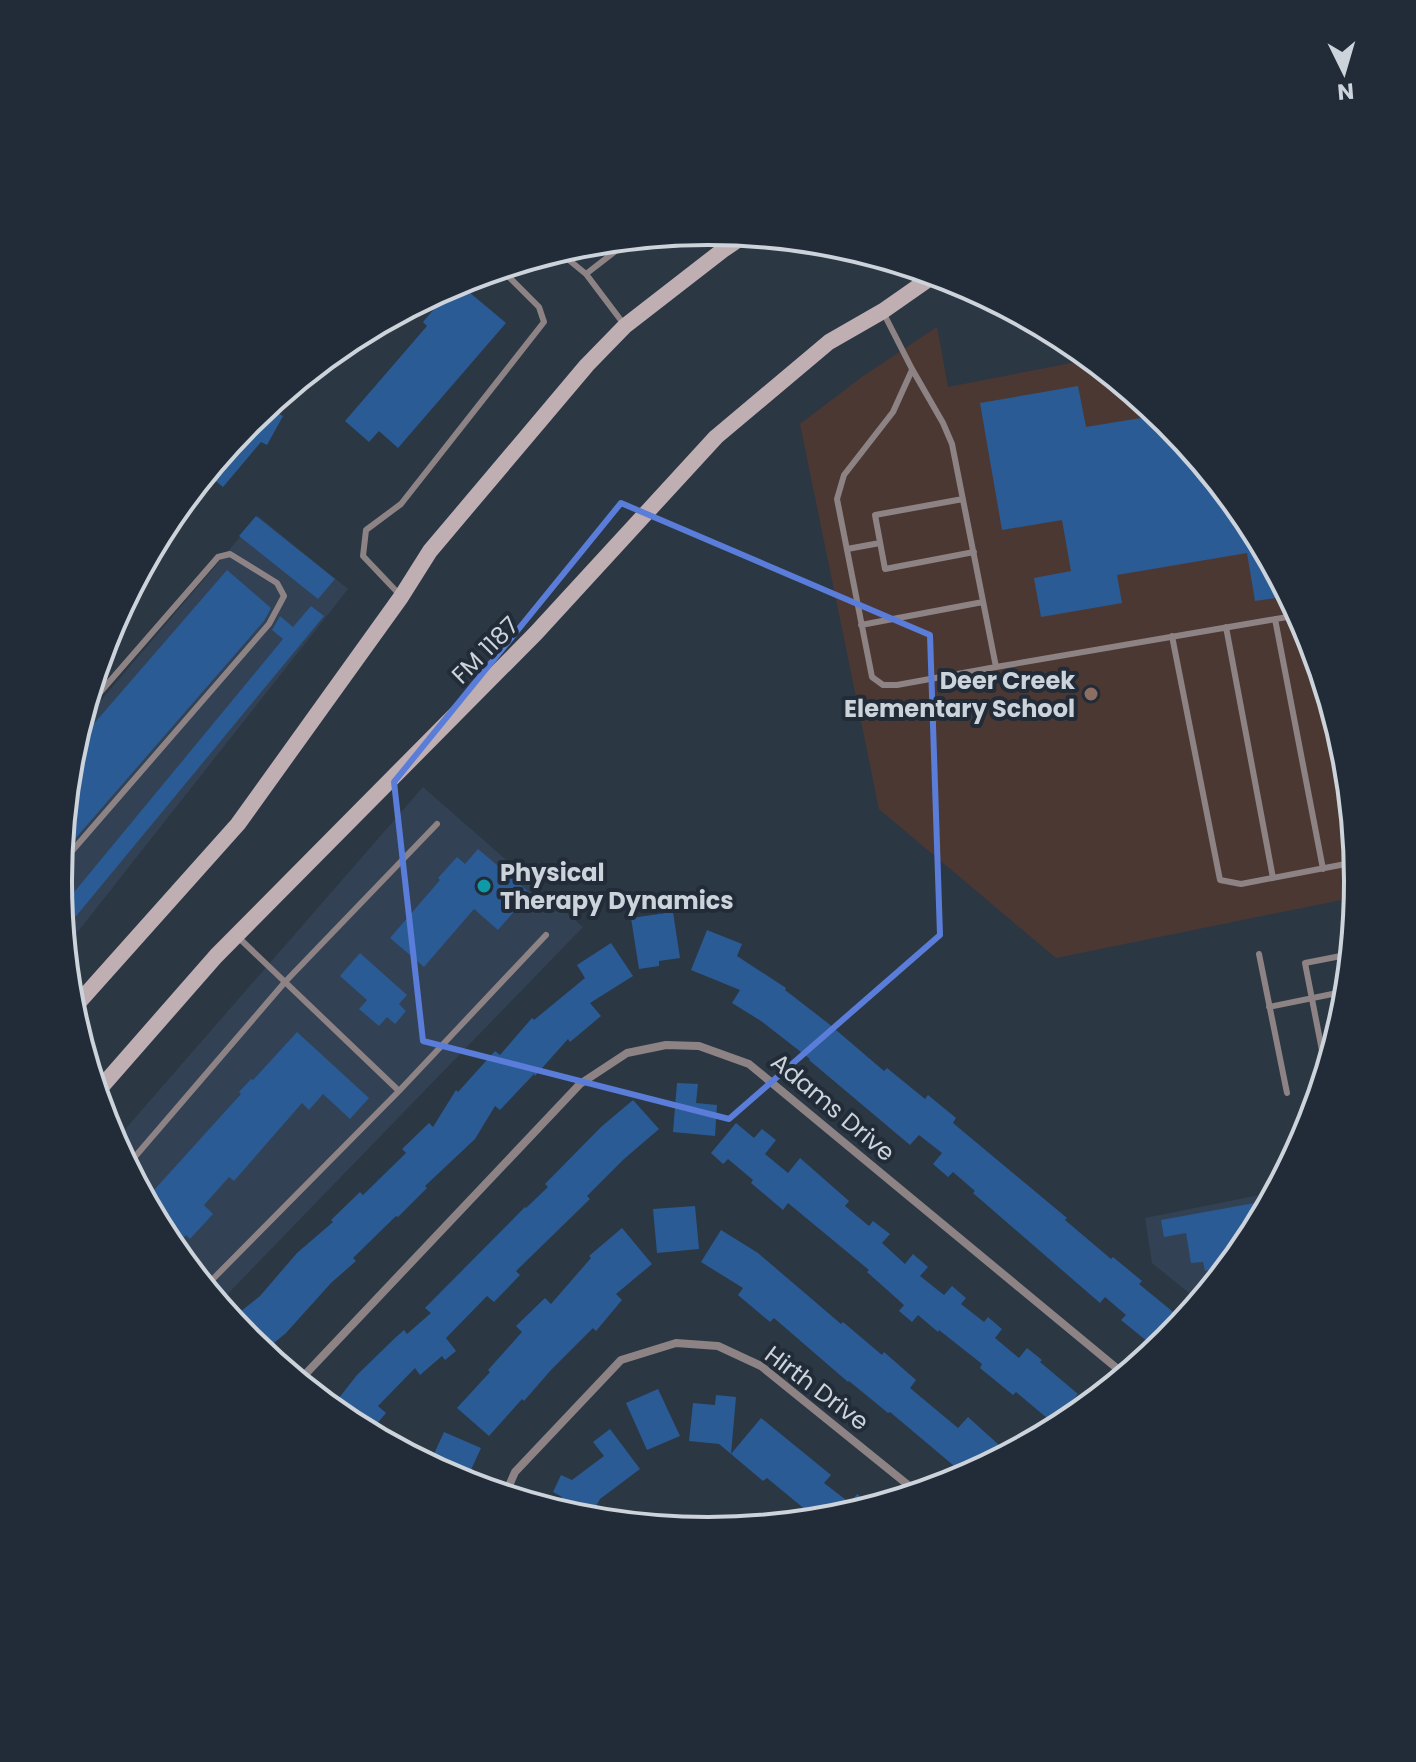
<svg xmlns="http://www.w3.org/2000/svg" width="1416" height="1762" font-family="Poppins,sans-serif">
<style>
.built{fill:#334154}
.education{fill:#4c3833}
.building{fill:#2a5b94}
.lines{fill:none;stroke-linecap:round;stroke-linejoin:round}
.lane{stroke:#8d8385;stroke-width:6}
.street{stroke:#8d8385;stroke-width:8}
.secondary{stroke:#bfafb2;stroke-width:16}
.marked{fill:none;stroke:#5a7dd9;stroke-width:6;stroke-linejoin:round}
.education-dot{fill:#8d6e63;stroke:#222c39;stroke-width:3}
.culture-dot{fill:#0f9aa8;stroke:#222c39;stroke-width:3}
.labels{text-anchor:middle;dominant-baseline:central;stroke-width:8;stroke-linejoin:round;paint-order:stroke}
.street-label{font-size:24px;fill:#ccd3db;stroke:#222c39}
.poi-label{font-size:24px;font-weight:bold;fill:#ccd3db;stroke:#222c39;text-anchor:end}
.rim{fill:none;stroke:#ccd3db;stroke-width:4}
</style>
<rect width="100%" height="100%" fill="#2c3744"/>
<path class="built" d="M 258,516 L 348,589 L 65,948 L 58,881 L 71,754 L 79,726 Z
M 423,787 L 583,927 L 218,1304 L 167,1242 L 114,1142 Z
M 1275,1192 L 1248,1242 L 1200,1302 L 1152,1263 L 1145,1218 Z"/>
<path class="education" d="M 937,327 L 948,387 L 1092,359 L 1168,422 L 1249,520 L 1309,633 L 1346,755 L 1358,881 L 1356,897 L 1056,958 L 879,809 L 800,424 L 862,377 Z"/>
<path class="building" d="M 457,282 L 506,323 L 398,448 L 379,431 L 369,442 L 345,421 L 427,326 L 423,322 Z
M 1078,386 L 1086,427 L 1159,415 L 1168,422 L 1249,520 L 1289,596 L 1255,601 L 1247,553 L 1117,575 L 1122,603 L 1041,617 L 1034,578 L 1071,571 L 1062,520 L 1002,530 L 980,403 Z
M 266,407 L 283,416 L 267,445 L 261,442 L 223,487 L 206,473 L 249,421 Z
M 256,516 L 335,579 L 318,599 L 239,536 Z
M 227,570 L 271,608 L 264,621 L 61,855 L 72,749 Z
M 311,606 L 324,616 L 63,932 L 61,908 L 283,639 L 272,630 L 280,616 L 293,627 Z
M 478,849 L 530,893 L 498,930 L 474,909 L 424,967 L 390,938 L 440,880 L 438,878 L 457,857 L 465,864 Z
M 673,912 L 680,958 L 659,961 L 659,966 L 639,969 L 631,918 Z
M 707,930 L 742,944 L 737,956 L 786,988 L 785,990 L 829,1024 L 884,1071 L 887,1068 L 925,1099 L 928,1095 L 956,1118 L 953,1123 L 1067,1218 L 1065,1220 L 1111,1259 L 1113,1257 L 1142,1281 L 1139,1284 L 1178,1316 L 1153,1346 L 1121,1320 L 1126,1315 L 1105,1297 L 1100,1303 L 973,1193 L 975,1191 L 953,1172 L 948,1177 L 933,1164 L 942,1153 L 919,1135 L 910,1145 L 809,1060 L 810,1059 L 761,1021 L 732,1003 L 740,990 L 691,970 Z
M 611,943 L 633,976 L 590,1003 L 601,1016 L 570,1042 L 568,1039 L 535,1076 L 534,1074 L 500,1110 L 495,1106 L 475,1139 L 425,1186 L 427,1188 L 398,1217 L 396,1216 L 353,1258 L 356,1261 L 331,1283 L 286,1333 L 263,1352 L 248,1340 L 231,1319 L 260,1296 L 297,1253 L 333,1222 L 331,1220 L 360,1192 L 363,1195 L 406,1153 L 402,1149 L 429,1123 L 433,1127 L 456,1090 L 458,1092 L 495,1051 L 500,1055 L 532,1018 L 534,1020 L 585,978 L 577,965 Z
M 360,953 L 407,995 L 399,1004 L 406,1011 L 395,1024 L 387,1017 L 379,1026 L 359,1009 L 367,1000 L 340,976 Z
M 297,1032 L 369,1098 L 350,1119 L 323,1094 L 309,1110 L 302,1103 L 234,1181 L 229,1177 L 204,1205 L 213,1214 L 190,1239 L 186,1235 L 174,1250 L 167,1242 L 145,1200 L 241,1094 L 239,1092 L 251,1079 L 253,1080 Z
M 677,1083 L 698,1084 L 696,1103 L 717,1105 L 715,1136 L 673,1132 Z
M 633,1100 L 659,1129 L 624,1159 L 587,1196 L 590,1199 L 516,1271 L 520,1275 L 494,1302 L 487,1296 L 446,1338 L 456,1351 L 445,1360 L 442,1356 L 420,1375 L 415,1368 L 378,1406 L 386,1413 L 369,1433 L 346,1421 L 331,1408 L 357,1375 L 395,1338 L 404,1330 L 407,1334 L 431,1313 L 425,1308 L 525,1207 L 526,1208 L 548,1187 L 545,1184 L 601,1127 Z
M 736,1123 L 754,1138 L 762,1129 L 776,1140 L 765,1154 L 788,1173 L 800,1158 L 849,1201 L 845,1206 L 869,1226 L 873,1221 L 890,1234 L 882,1243 L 905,1264 L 913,1254 L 928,1267 L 920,1276 L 944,1295 L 952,1286 L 966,1298 L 961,1304 L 984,1322 L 988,1317 L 1002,1329 L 995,1338 L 1019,1358 L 1027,1348 L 1042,1360 L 1040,1362 L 1078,1394 L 1053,1423 L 1016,1392 L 1013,1395 L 980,1368 L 982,1364 L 939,1330 L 938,1332 L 918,1315 L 912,1322 L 899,1311 L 904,1305 L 867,1272 L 869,1270 L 788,1203 L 783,1210 L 751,1183 L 753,1180 L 728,1159 L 723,1164 L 711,1153 Z
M 1271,1200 L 1248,1242 L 1228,1267 L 1205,1271 L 1203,1262 L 1191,1263 L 1186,1233 L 1164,1237 L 1161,1220 Z
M 695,1206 L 699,1249 L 657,1253 L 653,1209 Z
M 622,1228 L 652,1264 L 616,1294 L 622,1300 L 596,1331 L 593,1328 L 551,1370 L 524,1401 L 522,1399 L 489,1436 L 457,1408 L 490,1372 L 488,1370 L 522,1332 L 516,1326 L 545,1298 L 551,1304 L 591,1258 L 589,1256 Z
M 721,1230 L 758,1253 L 841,1324 L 843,1322 L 882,1355 L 884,1352 L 916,1380 L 910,1388 L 958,1428 L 968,1417 L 1009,1454 L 966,1476 L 890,1412 L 888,1413 L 849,1381 L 848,1382 L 774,1318 L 770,1322 L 738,1295 L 743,1288 L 701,1262 Z
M 658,1389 L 680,1436 L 647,1450 L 626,1403 Z
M 716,1395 L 736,1397 L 731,1454 L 719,1444 L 689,1441 L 693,1403 L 715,1405 Z
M 761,1418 L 831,1475 L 824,1483 L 850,1503 L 857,1494 L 873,1507 L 834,1519 L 818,1520 L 767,1478 L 763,1481 L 731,1454 Z
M 610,1429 L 640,1469 L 600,1499 L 589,1519 L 555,1511 L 562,1497 L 553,1492 L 561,1475 L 572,1480 L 604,1456 L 593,1442 Z
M 444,1432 L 481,1448 L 465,1483 L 429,1465 Z"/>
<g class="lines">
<path class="lane" d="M 558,251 L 586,274 L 631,239
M 586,274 L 623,323
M 883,312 L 912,369 L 943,423 L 952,444 L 996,667 L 1299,615
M 1016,312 L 1019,314
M 912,370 L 893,412 L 844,475 L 837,499 L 872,677 L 883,685 L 897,685 L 996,667
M 963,499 L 875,515 L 885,569 L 974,552
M 847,549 L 880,543
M 399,594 L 363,556 L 366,530 L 401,504 L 544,322 L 539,307 L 500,268
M 1275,619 L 1323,869
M 861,625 L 983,602
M 1226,627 L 1273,878
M 1172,636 L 1220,880 L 1241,884 L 1356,862
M 59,866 L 269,624 L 284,596 L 277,583 L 230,554 L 218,557 L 83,712
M 239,938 L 399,1091
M 1259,954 L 1287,1093
M 1269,1007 L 1347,991
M 1326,1071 L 1305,963 L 1351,954
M 127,1166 L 285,982 L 437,824
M 205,1287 L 399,1091 L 546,935"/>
<path class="street" d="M 298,1382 L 580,1084 L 627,1053 L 666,1045 L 699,1046 L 749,1064 L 1125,1375
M 505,1495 L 515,1472 L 621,1360 L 676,1343 L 718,1346 L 761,1366 L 918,1493"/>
<path class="secondary" d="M 71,1011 L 238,824 L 401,597 L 430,551 L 587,365 L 625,326 L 723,250 L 745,235
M 96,1093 L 216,956 L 536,633 L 716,437 L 829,342 L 883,311 L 936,274"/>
</g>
<path class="marked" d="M 621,503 L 930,635 L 940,935 L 729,1119 L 423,1041 L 394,782 Z"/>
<circle class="education-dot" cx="1091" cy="694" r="8"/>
<circle class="culture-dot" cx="484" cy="886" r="8"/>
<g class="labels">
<g class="street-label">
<text transform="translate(485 650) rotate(-45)">FM 1187</text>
<text transform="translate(833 1107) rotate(40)">Adams Drive</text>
<text transform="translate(817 1388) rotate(37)">Hirth Drive</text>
</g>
<g class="poi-label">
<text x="1075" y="680">Deer Creek<tspan x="1075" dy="28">Elementary School</tspan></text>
<text x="500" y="872" text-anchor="start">Physical<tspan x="500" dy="28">Therapy Dynamics</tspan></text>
</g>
</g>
<path d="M0 0H1416V1762H0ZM72 881a636 636 0 1 1 1272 0a636 636 0 1 1-1272 0Z" fill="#222c39" fill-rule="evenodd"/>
<path class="rim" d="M72 881a636 636 0 1 1 1272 0a636 636 0 1 1-1272 0Z"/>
<g transform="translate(1344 72) rotate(175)" stroke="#222c39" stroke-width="6" paint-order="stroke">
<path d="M0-6L14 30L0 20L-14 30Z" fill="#ccd3db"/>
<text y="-12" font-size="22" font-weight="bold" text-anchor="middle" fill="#ccd3db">N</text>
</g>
</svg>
